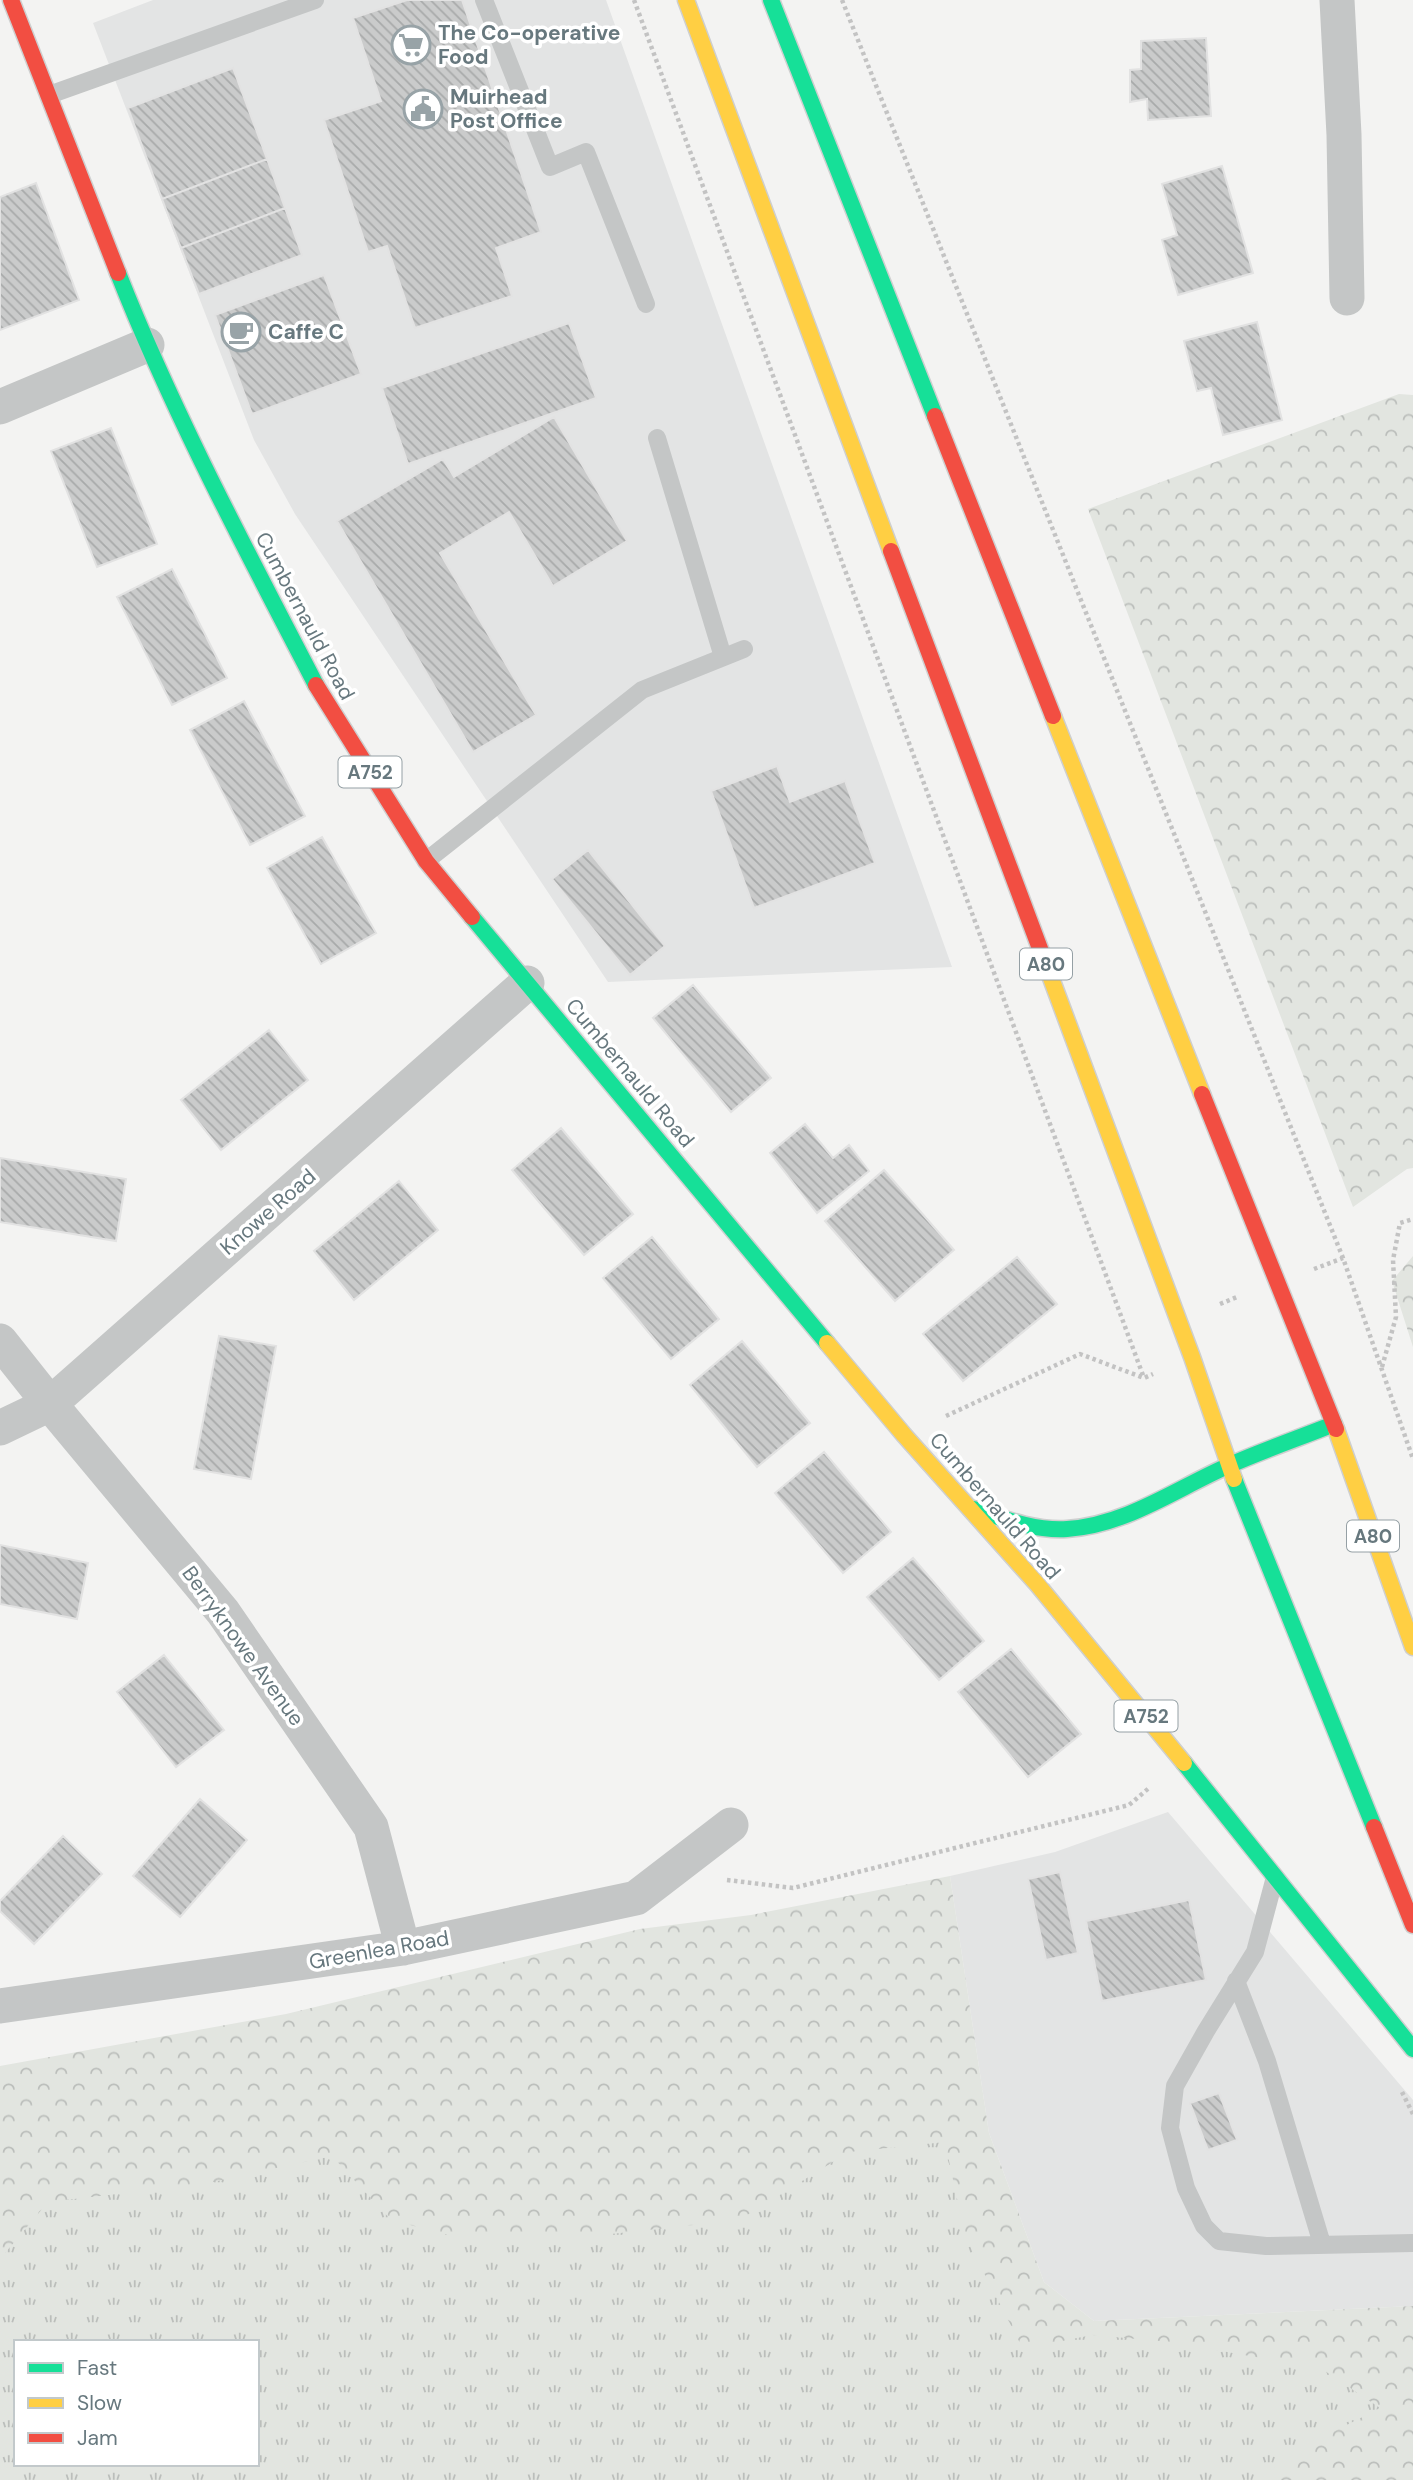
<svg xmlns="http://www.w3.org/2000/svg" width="1413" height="2480" font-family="'DM Sans',sans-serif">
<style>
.built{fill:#e3e4e4}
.grass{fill:url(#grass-tufts);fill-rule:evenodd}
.forest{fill:url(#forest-crowns)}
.building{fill:url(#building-back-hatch);stroke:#e2e2e2;stroke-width:2}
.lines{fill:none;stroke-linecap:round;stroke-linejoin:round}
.fast-casing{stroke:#cecfcf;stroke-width:19}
.slow-casing{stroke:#cecfcf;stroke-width:19}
.jam-casing{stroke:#cecfcf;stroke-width:19}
.path{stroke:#c3c3c3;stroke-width:4.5;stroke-dasharray:3.5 3.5;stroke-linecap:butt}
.lane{stroke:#c4c6c6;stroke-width:18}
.street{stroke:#c4c6c6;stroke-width:35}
.fast{stroke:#16e098;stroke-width:16}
.slow{stroke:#ffcf43;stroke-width:16}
.jam{stroke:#f24e42;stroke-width:16}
.labels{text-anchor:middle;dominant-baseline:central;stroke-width:7;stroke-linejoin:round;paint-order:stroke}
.shield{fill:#fff;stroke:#95a0a5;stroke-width:2}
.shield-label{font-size:19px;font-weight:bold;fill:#67787e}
.poi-label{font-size:21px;font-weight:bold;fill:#67787e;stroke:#fff;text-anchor:start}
.street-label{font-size:21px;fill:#67787e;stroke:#fff}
</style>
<defs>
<pattern id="grass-tufts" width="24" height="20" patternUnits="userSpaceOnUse" patternTransform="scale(1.75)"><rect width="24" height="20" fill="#e2e5e0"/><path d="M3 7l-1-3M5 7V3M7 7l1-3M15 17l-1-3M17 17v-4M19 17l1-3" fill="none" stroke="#bbbebb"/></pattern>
<pattern id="forest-crowns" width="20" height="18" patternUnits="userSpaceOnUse" patternTransform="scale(1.75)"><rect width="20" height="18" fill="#e2e5e0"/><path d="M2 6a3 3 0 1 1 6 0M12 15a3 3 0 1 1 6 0" fill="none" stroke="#bbbebb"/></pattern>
<pattern id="building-back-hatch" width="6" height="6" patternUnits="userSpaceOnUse" patternTransform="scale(1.75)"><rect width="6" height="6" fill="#cacbcb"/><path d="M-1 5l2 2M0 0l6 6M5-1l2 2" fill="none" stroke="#a8aaaa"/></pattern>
</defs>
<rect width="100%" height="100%" fill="#f3f3f2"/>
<path class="built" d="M 153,0 L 606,0 L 952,967 L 608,982 L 295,514 L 254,440 L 93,23 Z
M 1168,1812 L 1413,2100 L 1413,2306 L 1094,2321 L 1044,2282 L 989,2133 L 950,1876 L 1055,1852 Z"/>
<path class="grass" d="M 957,2114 L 1041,2319 L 1185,2330 L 1401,2332 L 1395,2480 L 0,2480 L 0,2144 ZM 16,2342 L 257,2342 L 257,2464 L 16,2464 Z"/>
<path class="forest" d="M 1399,394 L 1413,395 L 1413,1168 L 1407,1169 L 1353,1207 L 1088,509 Z
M 1413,1256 L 1413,1347 L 1392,1281 Z
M 950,1876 L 989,2133 L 1044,2282 L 1094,2321 L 1413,2306 L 1413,2480 L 1273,2480 L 1276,2461 L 1380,2408 L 1322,2369 L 1171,2342 L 1092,2335 L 1023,2349 L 965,2236 L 945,2142 L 849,2152 L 739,2220 L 611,2234 L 471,2241 L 391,2220 L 332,2156 L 204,2184 L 48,2202 L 0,2259 L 0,2066 L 286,2014 L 640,1929 L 751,1915 Z"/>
<path class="building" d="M 407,0 L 462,0 L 541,232 L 496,248 L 512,296 L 415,328 L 387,246 L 368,252 L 324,120 L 381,101 L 353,18 Z
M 1206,38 L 1211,116 L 1148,120 L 1147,99 L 1130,102 L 1130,70 L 1141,69 L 1141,41 Z
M 233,68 L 267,159 L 162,199 L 128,108 Z
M 267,159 L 285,208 L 181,248 L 162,199 Z
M 1222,166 L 1253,273 L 1178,295 L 1162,240 L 1177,235 L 1162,184 Z
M 36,183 L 79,300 L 0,330 L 0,197 Z
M 285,208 L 302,255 L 199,294 L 181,248 Z
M 324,275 L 361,374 L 252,414 L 215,315 Z
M 1257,322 L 1282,420 L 1223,435 L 1211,388 L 1197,391 L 1184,341 Z
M 569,323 L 596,398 L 408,464 L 382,388 Z
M 554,417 L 627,541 L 553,586 L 509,512 L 440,553 L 536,715 L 473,752 L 337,521 L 443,459 L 454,477 Z
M 111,428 L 157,544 L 97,567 L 51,451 Z
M 172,569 L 227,678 L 172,705 L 117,597 Z
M 244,701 L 305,816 L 250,845 L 190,730 Z
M 777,766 L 790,802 L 845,781 L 875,863 L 754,908 L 711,791 Z
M 322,837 L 376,933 L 321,964 L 267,868 Z
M 588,850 L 665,946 L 630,975 L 552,879 Z
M 693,985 L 771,1078 L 731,1112 L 653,1018 Z
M 269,1030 L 308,1080 L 221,1150 L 181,1100 Z
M 805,1124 L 833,1158 L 849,1145 L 869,1171 L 817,1213 L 770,1153 Z
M 561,1128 L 633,1214 L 584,1255 L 512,1170 Z
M 0,1158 L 126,1179 L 116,1241 L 0,1222 Z
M 884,1170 L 954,1250 L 895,1301 L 825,1221 Z
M 399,1181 L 438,1230 L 354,1300 L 314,1251 Z
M 652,1237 L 719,1319 L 671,1359 L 603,1278 Z
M 1017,1257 L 1057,1304 L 963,1381 L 923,1334 Z
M 219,1336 L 276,1346 L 251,1479 L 194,1469 Z
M 742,1341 L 810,1423 L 757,1467 L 690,1385 Z
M 824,1452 L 891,1532 L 843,1573 L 775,1493 Z
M 0,1545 L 88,1563 L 77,1619 L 0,1604 Z
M 913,1558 L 984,1641 L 939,1680 L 867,1597 Z
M 1011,1649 L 1081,1734 L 1028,1777 L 958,1692 Z
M 164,1655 L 224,1730 L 176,1767 L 117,1692 Z
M 200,1799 L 247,1840 L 180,1917 L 133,1876 Z
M 63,1836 L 102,1874 L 34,1944 L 0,1911 L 0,1901 Z
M 1060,1872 L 1078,1953 L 1046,1960 L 1028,1879 Z
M 1189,1900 L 1206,1980 L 1102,2001 L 1086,1921 Z
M 1219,2093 L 1237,2140 L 1208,2150 L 1190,2103 Z"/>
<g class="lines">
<defs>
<path id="fast" d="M 771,0 L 935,416
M 118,273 C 174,415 246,550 316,685
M 472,917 L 827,1343
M 1234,1479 L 1374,1827
M 974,1509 C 1004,1519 1035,1531 1067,1529 C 1127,1525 1177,1488 1230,1465 C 1264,1450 1299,1438 1334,1424
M 1184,1763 L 1413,2049"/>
<path id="slow" d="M 686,0 L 891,551
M 1053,716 L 1202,1094
M 1048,970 L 1192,1357 L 1234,1479
M 827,1343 L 904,1435 L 1037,1584 L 1184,1763
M 1336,1429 L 1413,1647"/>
<path id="jam" d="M 11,0 L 118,273
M 935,416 L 1053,716
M 891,551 L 1048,970
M 316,685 L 426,861 L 472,917
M 1202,1094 L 1336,1429
M 1374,1827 L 1413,1925"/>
</defs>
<use href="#fast" class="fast-casing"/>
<use href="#slow" class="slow-casing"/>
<use href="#jam" class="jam-casing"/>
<path class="path" d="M 634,0 L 1144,1378
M 842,0 L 1343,1258 L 1413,1459
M 1314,1269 L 1343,1258
M 1220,1304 L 1237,1297
M 1382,1367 L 1396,1317 L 1393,1260 L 1400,1223 L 1413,1219
M 946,1416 L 1080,1354 L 1144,1378 L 1153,1374
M 727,1880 L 793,1888 L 1129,1805 L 1149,1788
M 1402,2092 L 1413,2114"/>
<path class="lane" d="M 484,0 L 550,167 L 586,152 L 646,304
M 49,95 L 315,0
M 657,438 L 723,657
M 426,861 L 642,690 L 744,649
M 1275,1877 L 1255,1952 L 1206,2031 L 1175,2086 L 1170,2128 L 1186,2188 L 1204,2226 L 1219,2241 L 1266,2246 L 1413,2243
M 1236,1981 L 1267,2061 L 1322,2244"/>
<path class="street" d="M 1337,0 L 1344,135 L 1347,298
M 0,407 L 147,345
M 0,1341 L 50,1404 L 223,1612 L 371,1827 L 403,1948
M 0,1428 L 50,1404 L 527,983
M 0,2006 L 403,1948 L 636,1898 L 731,1825"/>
<use href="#fast" class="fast"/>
<use href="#slow" class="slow"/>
<use href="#jam" class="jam"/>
</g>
<defs>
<symbol id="supermarket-ring" viewBox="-11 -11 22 22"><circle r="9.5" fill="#fff" stroke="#98a3a7" stroke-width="1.5"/><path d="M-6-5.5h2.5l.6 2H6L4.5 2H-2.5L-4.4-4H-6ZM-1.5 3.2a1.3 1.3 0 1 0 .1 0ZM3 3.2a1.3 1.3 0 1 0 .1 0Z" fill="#98a3a7"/></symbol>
<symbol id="civic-ring" viewBox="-11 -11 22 22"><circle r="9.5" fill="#fff" stroke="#98a3a7" stroke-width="1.5"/><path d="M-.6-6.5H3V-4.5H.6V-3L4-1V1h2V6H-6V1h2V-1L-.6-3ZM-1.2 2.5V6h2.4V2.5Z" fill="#98a3a7"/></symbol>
<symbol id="cafe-ring" viewBox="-11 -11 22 22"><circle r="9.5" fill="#fff" stroke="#98a3a7" stroke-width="1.5"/><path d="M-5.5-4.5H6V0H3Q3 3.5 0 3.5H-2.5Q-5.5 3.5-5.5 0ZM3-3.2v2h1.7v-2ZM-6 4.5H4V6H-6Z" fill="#98a3a7"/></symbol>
</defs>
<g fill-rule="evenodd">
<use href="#supermarket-ring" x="389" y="23" width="44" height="44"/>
<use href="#civic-ring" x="401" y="87" width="44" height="44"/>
<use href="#cafe-ring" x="219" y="310" width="44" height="44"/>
</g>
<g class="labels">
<g class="shield">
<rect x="338.5" y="756.5" width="63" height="31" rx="5"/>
<rect x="1020" y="948.5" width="52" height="31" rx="5"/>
<rect x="1347" y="1520.5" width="52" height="31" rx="5"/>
<rect x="1114.5" y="1700.5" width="63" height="31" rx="5"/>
</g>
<g class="shield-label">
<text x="370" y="772">A752</text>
<text x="1046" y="964">A80</text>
<text x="1373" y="1536">A80</text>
<text x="1146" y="1716">A752</text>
</g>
<g class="poi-label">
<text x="438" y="33">The Co-operative<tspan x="438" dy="24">Food</tspan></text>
<text x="450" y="97">Muirhead<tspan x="450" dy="24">Post Office</tspan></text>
<text x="268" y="332">Caffe C</text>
</g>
<g class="street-label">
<text transform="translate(305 616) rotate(62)">Cumbernauld Road</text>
<text transform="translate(630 1073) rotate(50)">Cumbernauld Road</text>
<text transform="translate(268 1212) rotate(-41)">Knowe Road</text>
<text transform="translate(995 1506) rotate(49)">Cumbernauld Road</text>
<text transform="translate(243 1646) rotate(54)">Berryknowe Avenue</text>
<text transform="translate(379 1950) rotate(-10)">Greenlea Road</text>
</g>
</g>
<rect x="14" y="2340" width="245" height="126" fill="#ffffff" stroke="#c2c9cb" stroke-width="2"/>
<rect x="28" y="2363" width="35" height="10" fill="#16e098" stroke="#c2c9cb" stroke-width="2"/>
<text x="77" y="2375" font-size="21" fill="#67787e">Fast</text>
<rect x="28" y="2398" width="35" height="10" fill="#ffcf43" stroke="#c2c9cb" stroke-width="2"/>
<text x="77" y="2410" font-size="21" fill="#67787e">Slow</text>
<rect x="28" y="2433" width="35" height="10" fill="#f24e42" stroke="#c2c9cb" stroke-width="2"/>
<text x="77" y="2445" font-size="21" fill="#67787e">Jam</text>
</svg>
